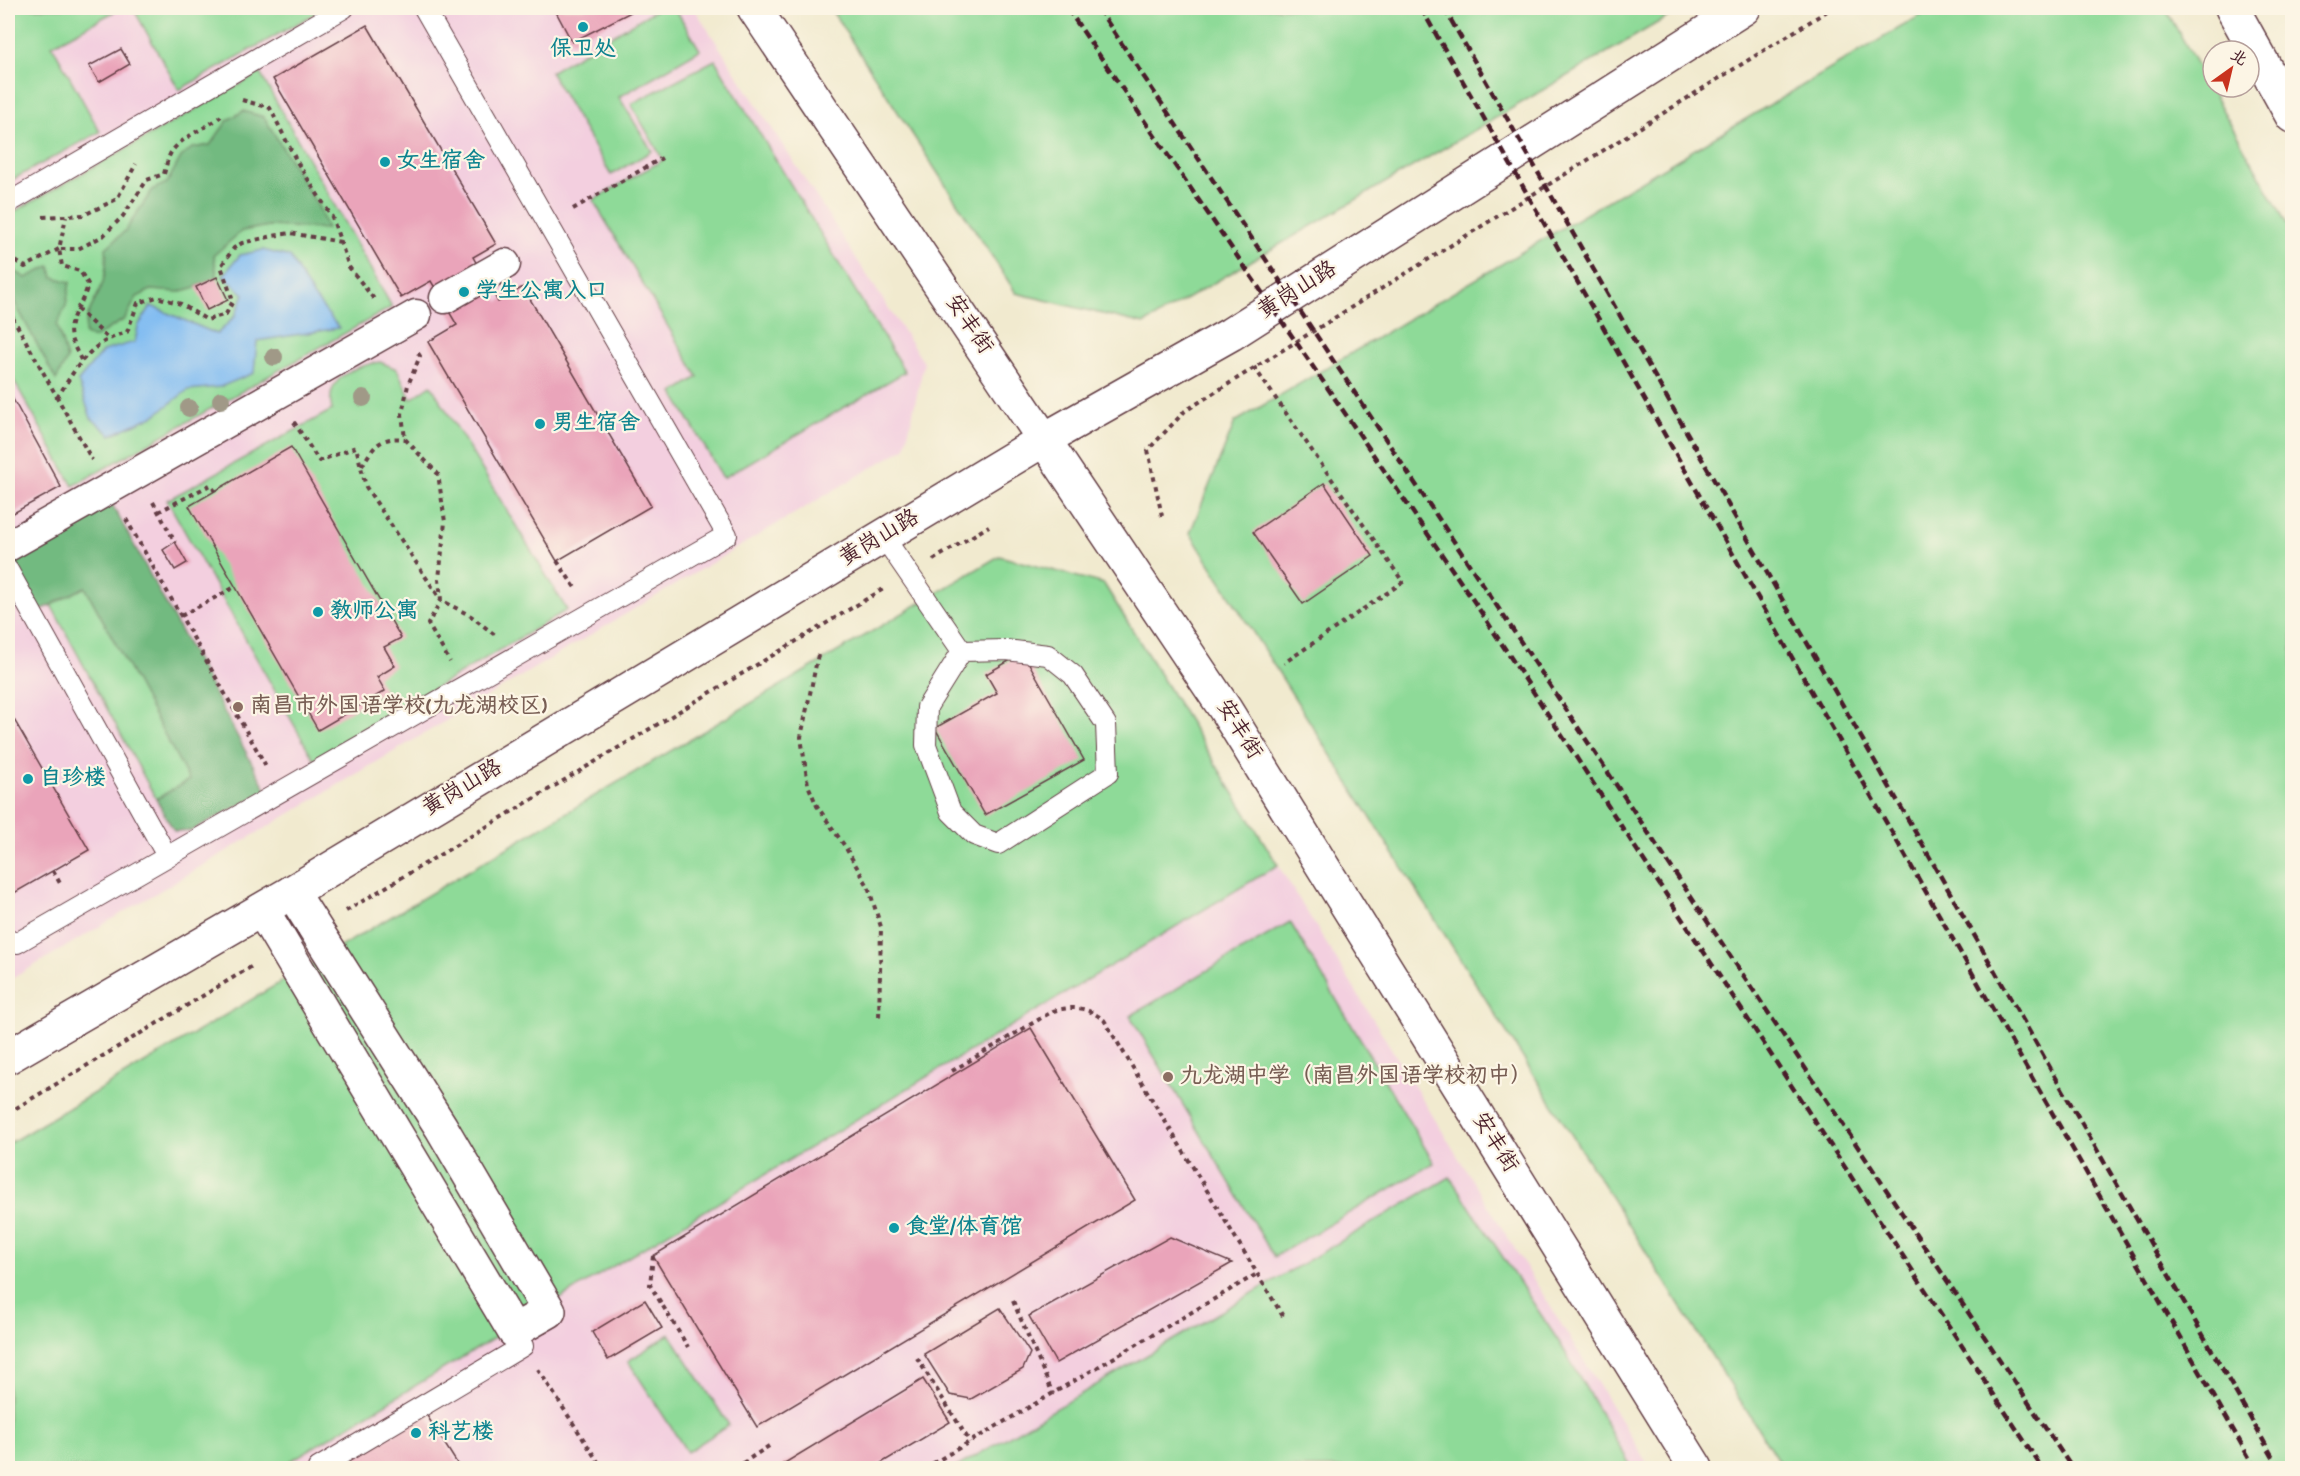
<svg xmlns="http://www.w3.org/2000/svg" width="2300" height="1476" font-family="Dekko,'LXGW WenKai TC',sans-serif">
<style>
.built{fill:#f3cfdf}
.green{fill:#8eda98;stroke:#6c7c62;stroke-width:1.5}
.forest{fill:#72ba80;stroke:#5e6c56;stroke-width:1.5}
.water{fill:#7fbbf2;stroke:#646d8e;stroke-width:1.5}
.building{fill:#eaa4ba}
.lines{fill:none;stroke-linecap:round;stroke-linejoin:round}
.service-casing{stroke:#633d44;stroke-width:22}
.pedestrian-casing{stroke:#633d44;stroke-width:33}
.minor-casing{stroke:#633d44;stroke-width:36}
.tertiary-casing{stroke:#633d44;stroke-width:36}
.path{stroke:#633d44;stroke-width:4;stroke-dasharray:4.5 4.5;stroke-linecap:butt}
.service{stroke:#fff;stroke-width:20}
.pedestrian{stroke:#fff;stroke-width:30}
.minor{stroke:#fff;stroke-width:33}
.tertiary{stroke:#fff;stroke-width:33}
.rail{stroke:#4a1f2b;stroke-width:4.5;stroke-dasharray:9 4.5;stroke-linecap:butt}
.tree{fill:#a09987}
.culture-dot{fill:#0f9aa8;stroke:#fcf5e5;stroke-width:2}
.education-dot{fill:#8d6e63;stroke:#fcf5e5;stroke-width:2}
.labels{text-anchor:middle;dominant-baseline:central;stroke-width:4.5;stroke-linejoin:round;paint-order:stroke}
.culture-label{font-size:22px;font-weight:bold;fill:#0d838f;stroke:#fcf5e5;text-anchor:start}
.street-label{font-size:22px;fill:#4a1f2b;stroke:#fcf5e5}
.education-label{font-size:22px;font-weight:bold;fill:#785e54;stroke:#fcf5e5;text-anchor:start}
</style>
<rect width="100%" height="100%" fill="#fcf5e5"/>
<filter id="ink" filterUnits="userSpaceOnUse"><feTurbulence type="fractalNoise" baseFrequency=".0167" numOctaves="2"/><feDisplacementMap in="SourceGraphic" scale="12" xChannelSelector="R" yChannelSelector="G"/><feConvolveMatrix kernelMatrix="1 2 1 2 8 2 1 2 1" color-interpolation-filters="sRGB"/></filter>
<filter id="wash" filterUnits="userSpaceOnUse"><feTurbulence type="fractalNoise" baseFrequency=".008" numOctaves="4" result="noise"/><feDisplacementMap in="SourceGraphic" scale="24" xChannelSelector="R" yChannelSelector="G"/><feGaussianBlur stdDeviation="1.35" result="paint"/><feColorMatrix in="noise" values="0 0 0 0 0 0 0 0 0 0 0 0 0 0 0 0 0 1.4 0 .05"/><feComposite in="paint" operator="in"/></filter>
<g filter="url(#wash)">
<rect width="100%" height="100%" fill="#f1eacf"/>
<path class="built" d="M 8,8 L 694,8 L 924,363 L 905,448 L 8,981 Z
M 1278,865 L 1650,1468 L 279,1468 Z"/>
<path class="green" d="M 8,8 L 121,8 L 52,45 L 100,132 L 8,182 Z
M 133,8 L 325,8 L 179,90 Z
M 659,8 L 675,8 L 700,50 L 619,97 L 652,151 L 611,175 L 550,72 Z
M 830,8 L 1683,8 L 1144,324 L 1016,293 Z
M 1933,8 L 2165,8 L 2292,233 L 2292,1468 L 1783,1468 L 1190,533 L 1235,422 Z
M 715,60 L 905,372 L 723,478 L 673,393 L 698,377 L 593,200 L 663,160 L 631,104 Z
M 260,73 L 392,307 L 73,486 L 8,370 L 8,215 Z
M 380,362 L 397,369 L 411,399 L 431,385 L 567,610 L 314,760 L 167,500 L 332,410 C 324,378 354,366 380,362 Z
M 999,556 L 1104,584 L 1278,865 L 279,1468 L 8,1468 L 8,1144 Z
M 85,587 L 190,781 L 156,799 L 51,605 Z
M 1290,922 L 1434,1163 L 1274,1257 L 1130,1016 Z
M 1450,1177 L 1561,1345 L 1632,1468 L 955,1468 Z
M 670,1334 L 729,1425 L 687,1452 L 628,1361 Z"/>
<path class="forest" d="M 243,111 L 264,117 L 319,208 L 327,229 L 269,226 L 242,231 L 214,255 L 217,277 L 196,287 L 179,292 L 151,290 L 137,297 L 125,319 L 94,338 L 85,334 C 85,314 92,308 100,290 C 106,277 107,262 106,248 L 125,231 L 153,189 L 167,183 L 181,157 L 192,148 L 210,145 L 228,120 Z
M 50,266 L 53,277 L 70,282 L 66,306 L 57,325 L 67,359 L 56,380 L 8,290 L 8,267 L 26,278 Z
M 107,495 L 267,791 L 191,831 L 174,831 L 156,799 L 189,780 L 85,587 L 36,613 L 8,559 Z"/>
<path class="water" d="M 263,250 L 290,257 L 312,294 L 339,328 L 257,341 L 254,373 L 220,387 L 188,390 L 155,415 L 111,435 L 91,418 L 78,381 L 103,351 L 135,342 L 138,326 L 151,306 L 217,334 L 235,316 L 244,294 L 223,276 L 240,255 Z"/>
<g id="blocks">
<path class="building" d="M 554,8 L 629,8 L 631,12 L 572,42 Z
M 367,25 L 496,244 L 473,257 L 498,302 L 523,287 L 651,506 L 557,561 L 428,342 L 457,325 L 431,281 L 401,298 L 273,79 Z
M 121,49 L 130,64 L 99,82 L 89,66 Z
M 217,277 L 228,300 L 207,310 L 196,287 Z
M 8,390 L 61,487 L 8,516 Z
M 291,447 L 401,638 L 384,647 L 395,666 L 377,677 L 385,691 L 318,730 L 189,506 Z
M 1324,483 L 1373,556 L 1303,604 L 1253,532 Z
M 175,542 L 187,563 L 175,570 L 163,550 Z
M 1023,653 L 1084,760 L 985,815 L 935,728 L 997,693 L 986,674 Z
M 8,709 L 89,850 L 9,896 L 8,893 Z
M 1031,1028 L 1135,1200 L 757,1427 L 653,1256 Z
M 1170,1237 L 1232,1263 L 1056,1363 L 1029,1316 Z
M 645,1300 L 662,1328 L 608,1360 L 592,1332 Z
M 1000,1308 L 1030,1353 L 1023,1369 L 971,1399 L 950,1395 L 924,1354 Z
M 923,1379 L 950,1422 L 873,1468 L 781,1468 L 783,1464 Z
M 426,1414 L 460,1468 L 338,1468 Z"/>
</g>
</g>
<g filter="url(#ink)">
<use href="#blocks" fill-opacity="0" stroke="#633d44" stroke-width="1.5"/>
<g class="lines">
<defs>
<path id="service" d="M 8,203 L 344,8
M 883,536 L 962,651 L 927,707 L 926,745 L 951,812 L 974,835 L 998,844 L 1108,773 L 1106,724 L 1073,675 L 1048,655 L 1006,650 L 962,651
M 8,570 L 167,856
M 8,940 L 17,943 L 727,535 L 424,8
M 318,1468 L 523,1346"/>
<path id="pedestrian" d="M 445,298 L 505,264
M 8,546 L 416,315"/>
<path id="minor" d="M 2232,8 L 2292,116
M 262,910 L 514,1331 L 549,1311 L 441,1127 L 292,892"/>
<path id="tertiary" d="M 754,8 L 1225,709 L 1696,1468
M 8,1057 L 292,892 L 1045,439 L 1231,334 L 1744,8"/>
</defs>
<use href="#service" class="service-casing"/>
<use href="#pedestrian" class="pedestrian-casing"/>
<use href="#minor" class="minor-casing"/>
<use href="#tertiary" class="tertiary-casing"/>
<path class="path" d="M 242,100 L 270,108 L 297,162 L 332,217 L 349,267 L 374,299
M 573,209 L 662,158
M 43,217 L 84,215 L 117,199 L 136,164
M 8,256 L 25,267 L 59,249 L 66,217
M 8,309 L 92,460
M 77,309 L 108,338
M 418,353 L 420,356 L 408,385 L 402,414 L 405,439 L 438,474 L 445,522 L 439,579 L 441,600 L 471,616 L 495,635
M 81,360 C 78,353 73,345 71,338 C 66,318 85,302 88,284 L 80,271 L 62,266 L 59,249 L 78,249 L 103,236 L 123,216 L 147,180 L 164,174 C 166,167 168,156 172,151 C 184,135 206,129 221,116
M 1254,367 L 1403,582 L 1284,663
M 57,398 C 78,365 88,344 127,332 L 138,303 L 157,297 L 181,304 L 207,320 L 226,314 L 233,301 L 221,266 L 234,248 L 242,243 L 273,236 L 290,233 L 341,242
M 294,422 L 319,461 L 356,447 L 366,487 L 441,600 L 428,624 L 450,662
M 362,466 C 374,446 380,436 405,439
M 153,502 L 175,542
M 158,512 L 210,485 L 215,491
M 1162,516 L 1148,450 L 1185,411 L 1832,8
M 126,519 L 266,766
M 933,560 L 989,526
M 557,561 L 576,589
M 181,616 L 235,587
M 818,655 L 801,737 L 808,785 L 817,806 L 844,845 L 868,886 L 881,927 L 879,1019
M 53,871 L 61,885
M 346,911 L 885,588
M 952,1071 L 1053,1011 C 1074,1006 1085,1006 1104,1020 L 1284,1318
M 8,1113 L 254,965
M 653,1256 L 650,1285 L 688,1347
M 1013,1301 L 1053,1394
M 917,1358 L 970,1442
M 538,1369 L 602,1468
M 735,1468 L 769,1446
M 925,1468 L 1257,1274"/>
<use href="#service" class="service"/>
<use href="#pedestrian" class="pedestrian"/>
<use href="#minor" class="minor"/>
<use href="#tertiary" class="tertiary"/>
<path class="rail" d="M 1067,8 L 1475,603 L 2042,1468
M 1098,8 L 2072,1468
M 1421,8 L 2255,1468
M 1444,8 L 2279,1468"/>
</g>
<g class="tree">
<circle cx="274" cy="357" r="9"/>
<circle cx="363" cy="398" r="9"/>
<circle cx="221" cy="400" r="9"/>
<circle cx="189" cy="408" r="9"/>
</g>
</g>
<g class="culture-dot">
<circle cx="583" cy="27" r="6"/>
<circle cx="385" cy="162" r="6"/>
<circle cx="464" cy="292" r="6"/>
<circle cx="540" cy="424" r="6"/>
<circle cx="318" cy="612" r="6"/>
<circle cx="28" cy="779" r="6"/>
<circle cx="894" cy="1228" r="6"/>
<circle cx="416" cy="1433" r="6"/>
</g>
<g class="education-dot">
<circle cx="238" cy="707" r="6"/>
<circle cx="1168" cy="1077" r="6"/>
</g>
<g class="labels">
<g class="culture-label">
<text x="583" y="50" text-anchor="middle">保卫处</text>
<text x="397" y="162">女生宿舍</text>
<text x="476" y="292">学生公寓入口</text>
<text x="552" y="424">男生宿舍</text>
<text x="330" y="612">教师公寓</text>
<text x="40" y="779">自珍楼</text>
<text x="906" y="1228">食堂/体育馆</text>
<text x="428" y="1433">科艺楼</text>
</g>
<g class="street-label">
<text transform="translate(1298 291) rotate(-32)">黄岗山路</text>
<text transform="translate(968 325) rotate(56)">安丰街</text>
<text transform="translate(880 539) rotate(-31)">黄岗山路</text>
<text transform="translate(1238 730) rotate(58)">安丰街</text>
<text transform="translate(463 789) rotate(-31)">黄岗山路</text>
<text transform="translate(1494 1143) rotate(58)">安丰街</text>
</g>
<g class="education-label">
<text x="250" y="707">南昌市外国语学校(九龙湖校区)</text>
<text x="1180" y="1077">九龙湖中学（南昌外国语学校初中）</text>
</g>
</g>
<rect width="2300" height="1476" fill="none" stroke="#fcf5e5" stroke-width="30"/>
<g transform="translate(2231 69) rotate(34)"><circle r="28" fill="#fcf5e5" stroke="#b59f9b" stroke-width="1.5"/>
<path d="M0-4.5L10 22L0 15L-10 22Z" fill="#c8321e"/>
<text y="-9" font-size="16" font-weight="bold" text-anchor="middle" fill="#4a1f2b">北</text>
</g>
</svg>
